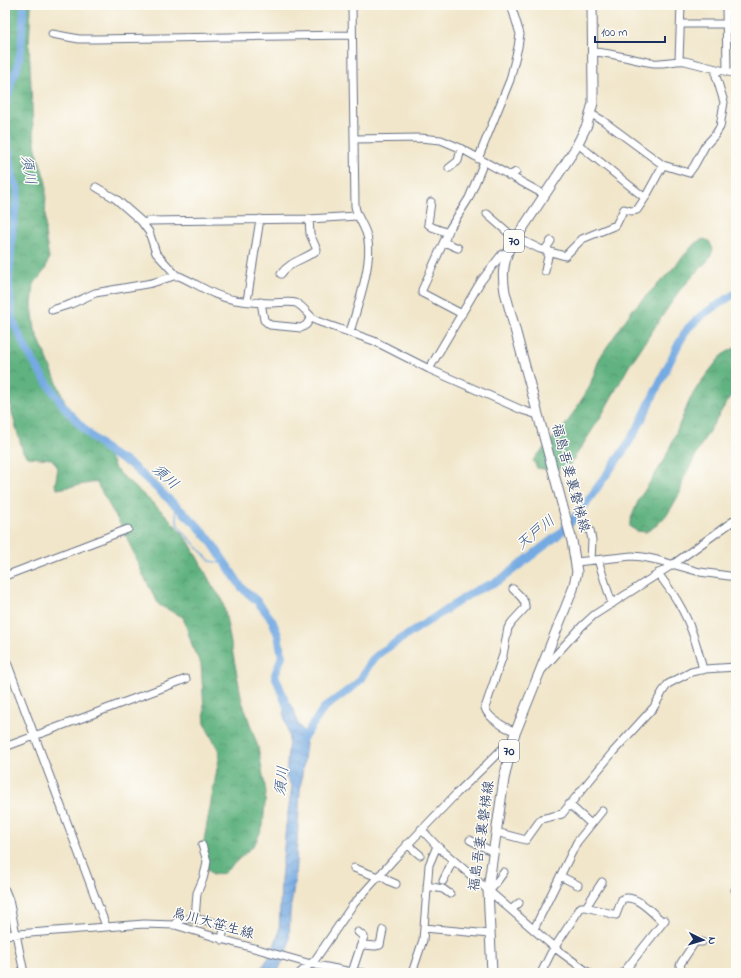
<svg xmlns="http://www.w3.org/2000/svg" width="741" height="978" font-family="'Indie Flower','Klee One',sans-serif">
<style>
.forest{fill:url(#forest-crowns);stroke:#3e706f}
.water{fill:url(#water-waves);stroke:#486ca0}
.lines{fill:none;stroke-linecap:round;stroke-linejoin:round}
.stream{stroke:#75aae2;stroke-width:1.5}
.river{stroke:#75aae2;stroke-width:8}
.minor-casing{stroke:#666f84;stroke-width:9}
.major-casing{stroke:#666f84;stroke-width:11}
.minor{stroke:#fff;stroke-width:7}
.major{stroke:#fff;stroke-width:9}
.labels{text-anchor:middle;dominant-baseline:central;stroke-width:3;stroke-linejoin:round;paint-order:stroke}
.shield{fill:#fdfcf7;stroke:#5f6c8c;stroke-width:1}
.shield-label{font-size:13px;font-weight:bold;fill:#1b2f5e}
.street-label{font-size:14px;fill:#1b2f5e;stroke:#fdfcf7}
.water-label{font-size:15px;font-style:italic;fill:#3a5a8c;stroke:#fdfcf7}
</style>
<defs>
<pattern id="forest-crowns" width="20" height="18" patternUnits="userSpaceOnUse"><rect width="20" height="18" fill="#60b280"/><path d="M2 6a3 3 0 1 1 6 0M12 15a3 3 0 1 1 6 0" fill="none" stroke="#4e916c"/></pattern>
<pattern id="water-waves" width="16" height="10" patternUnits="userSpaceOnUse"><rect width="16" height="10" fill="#75aae2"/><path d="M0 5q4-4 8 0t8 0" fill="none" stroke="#5f8bba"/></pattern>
</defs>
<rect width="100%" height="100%" fill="#fdfcf7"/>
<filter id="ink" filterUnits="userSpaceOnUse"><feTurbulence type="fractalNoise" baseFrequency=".025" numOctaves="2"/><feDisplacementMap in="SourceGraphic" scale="8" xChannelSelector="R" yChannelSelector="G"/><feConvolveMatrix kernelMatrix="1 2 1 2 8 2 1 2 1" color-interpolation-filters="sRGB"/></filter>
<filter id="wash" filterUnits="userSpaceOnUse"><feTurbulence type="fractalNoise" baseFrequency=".012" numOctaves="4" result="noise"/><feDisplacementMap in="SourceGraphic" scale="16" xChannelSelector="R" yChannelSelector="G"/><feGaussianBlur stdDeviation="0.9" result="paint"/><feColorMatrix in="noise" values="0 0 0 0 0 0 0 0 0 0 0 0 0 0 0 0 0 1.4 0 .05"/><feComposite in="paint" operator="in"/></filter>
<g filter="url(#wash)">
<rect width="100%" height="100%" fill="#f1e6ca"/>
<path class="forest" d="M 5,5 L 31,5 L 29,44 L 33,128 L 36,149 L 46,183 L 45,234 L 49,258 L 45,270 L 34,284 L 32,305 L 35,330 L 68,409 L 112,461 L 115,469 L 167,516 L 189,542 L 213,587 L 222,599 L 225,612 L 242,701 L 258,747 L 266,792 L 263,826 L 255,844 L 224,873 L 212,875 L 207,868 L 203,846 L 220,753 L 205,725 L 201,664 L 194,651 L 183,617 L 159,605 L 144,577 L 123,529 L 96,482 L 57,489 L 55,485 L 58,468 L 52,459 L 28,457 L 23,452 L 5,388 Z
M 704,239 L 709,241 L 713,249 L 710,258 L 679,291 L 629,366 L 600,418 L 569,466 C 558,470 548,470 537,468 L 533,460 L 567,423 L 589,388 L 600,357 L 633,309 L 668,274 L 695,243 Z
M 736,347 L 736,387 L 703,441 L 683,480 L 680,493 L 669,512 L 657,525 L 646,532 L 637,531 L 630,527 L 630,521 L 639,499 L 664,461 L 691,397 L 700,383 L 722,355 Z"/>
<path class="water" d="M 284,696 L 294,709 L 297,722 L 303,731 L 306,744 L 300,790 L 295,879 L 290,912 L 289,947 L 277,973 L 258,973 L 270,956 L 279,933 L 281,881 L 286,825 L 292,786 L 286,777 L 289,738 L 284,715 Z"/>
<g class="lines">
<path class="stream" d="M 174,504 L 178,526 L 185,534 L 210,561 L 226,564"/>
<path class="river" d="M 24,5 L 21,49 L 17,69 L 12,80 L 5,109 L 6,131 L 13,177 L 18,190 L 12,234 L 9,283 L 12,319 L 25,347 L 39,371 L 67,411 L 91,436 L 110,453 L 130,464 L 196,524 L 210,540 L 242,588 L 257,601 L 272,620 L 278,635 L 282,656 L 275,675 L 288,709
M 300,743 L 324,708 L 354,686 L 360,680 L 372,660 L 381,652 L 461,600 L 475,591 L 500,580 L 557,536 L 571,522 L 587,502 L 626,447 L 639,425 L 679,343 L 688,328 L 702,315 L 736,293"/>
</g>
</g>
<g filter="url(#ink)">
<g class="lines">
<defs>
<path id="minor" d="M 726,5 L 727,72
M 681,24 L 726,24
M 52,34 L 79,39 L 94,39 L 352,35
M 593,52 C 614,53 633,60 654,63 C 665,64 675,60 685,61 L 736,74
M 679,60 L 681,5
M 591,114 L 602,120 L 663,165 L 689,173 L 694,166 L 705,146 L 715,135 L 720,127 L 724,102 L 716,76 L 716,69
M 354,139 L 420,138 L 441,140 L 460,148 L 545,195
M 578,144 L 645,198
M 478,159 L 510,80 L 518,47 L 520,34 L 511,5
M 449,168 L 458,161 L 461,149
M 509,176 L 516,172
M 96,187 L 116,199 L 141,221 L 149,232 L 156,253 L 177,276
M 431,202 L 428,224 L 432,227 L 448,233
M 487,214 L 511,235 L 540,249 L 565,256 L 582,239 L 616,225 L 624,209 L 631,211 L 637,210 L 645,198 L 663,165
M 143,223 L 149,221 L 309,219 L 357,216
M 444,242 L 458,248
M 545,250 L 551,241
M 545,271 L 549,251
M 281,274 C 290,261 306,259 317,250 L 310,234 L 309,219
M 247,301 L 260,219
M 261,302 L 264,320 L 270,325 L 301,328 L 306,325 L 311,318
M 52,310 L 71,304 L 95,293 L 152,283 L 174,276 L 179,276 C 198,284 214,297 235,300 C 247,302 260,303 272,303 C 280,303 289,301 296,303 C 305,307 309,317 317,321 L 374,341 L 429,369 L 522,410 L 538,415
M 462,314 L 424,294 L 422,293 L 422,290 L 450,228 L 469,198 L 484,162
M 350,332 C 357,308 372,266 368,241 C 367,228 357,219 355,206 L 352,5
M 429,369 L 481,281 L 502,254 L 508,253
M 590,530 L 592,540 L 591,560
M 598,560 L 612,604
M 576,562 L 632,556 L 643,557 L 657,560 L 700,572 L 736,577
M 658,573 C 665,583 673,593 679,604 C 691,624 698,648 703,670
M 5,576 L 128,529
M 513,589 C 519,595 526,600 525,608 L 512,622 L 508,628 L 503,655 L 485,708 C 488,718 506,729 516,731
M 5,657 L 106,926
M 541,671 L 582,626 L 594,615 L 672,565 L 736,519
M 5,747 L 186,679
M 569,804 L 591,824
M 421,829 L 437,846 L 511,910
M 496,832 L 526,840 L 541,819 L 562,814 L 613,752 L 654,707 L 663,691 L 668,684 L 691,672 L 705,669 L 736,667
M 470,840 L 493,852
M 407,844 L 420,855
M 354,868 L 378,877
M 380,875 L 389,881 L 396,884
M 560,876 L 578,885
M 443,881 L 453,860
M 427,886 L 443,889 L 450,894
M 5,890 L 9,900 L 24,973
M 735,890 L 736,890
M 490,891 L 504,872
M 519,903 L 511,910 L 555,948 L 589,973
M 586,907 L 602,882
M 195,919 L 197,893 L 203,879 L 206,867 L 207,861 L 202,845
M 174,925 C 175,923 176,922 178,921 C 187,916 218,921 224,928 L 222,940
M 424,928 L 490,934
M 534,929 L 577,842 L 602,811
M 358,932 L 364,937 L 360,947
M 5,935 L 144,924 L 175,925 L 225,940 L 311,964 L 347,971 L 364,973
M 352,972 L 360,948 L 363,945 L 375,946 L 380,945 L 383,930
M 300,973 L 315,960 L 352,906 L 395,858 L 457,793 L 484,767 L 503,748 L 512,742
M 412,973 L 423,940 L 429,865 L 437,846
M 541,973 L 551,953 L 581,907 L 586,907 L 616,915 L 622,899 C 636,893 653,914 663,922
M 623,973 L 665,920
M 683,973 L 680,966 L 681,963 L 695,942 L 702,942"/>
<path id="major" d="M 492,973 L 488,889 L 504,779 L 514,736 L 573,589 L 577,572 L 572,541 L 505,292 C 502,275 503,265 509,249 L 575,149 L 587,125 L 593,103 L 593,89 L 592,5"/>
</defs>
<use href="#minor" class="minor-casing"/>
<use href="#major" class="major-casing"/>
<use href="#minor" class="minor"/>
<use href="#major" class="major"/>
</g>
</g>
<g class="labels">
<g class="shield">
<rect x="504" y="230" width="20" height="22" rx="3"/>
<rect x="499" y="740" width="20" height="22" rx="3"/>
</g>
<g class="shield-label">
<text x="514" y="241">70</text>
<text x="509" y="751">70</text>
</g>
<g class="street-label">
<text transform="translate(570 478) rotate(75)">福島吾妻裏磐梯線</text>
<text transform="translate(482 836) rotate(-82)">福島吾妻裏磐梯線</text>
<text transform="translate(213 924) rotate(15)">鳥川大笹生線</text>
</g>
<g class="water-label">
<text transform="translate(28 170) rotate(80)">須川</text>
<text transform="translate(165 477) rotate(42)">須川</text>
<text transform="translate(536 533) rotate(-39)">天戸川</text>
<text transform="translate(282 781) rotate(-83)">須川</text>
</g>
</g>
<rect width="741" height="978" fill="none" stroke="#fdfcf7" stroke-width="20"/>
<g transform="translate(703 940) rotate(95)" stroke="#fdfcf7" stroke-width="3" paint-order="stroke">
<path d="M0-3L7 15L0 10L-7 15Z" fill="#1b2f5e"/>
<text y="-6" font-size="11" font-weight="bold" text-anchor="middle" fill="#1b2f5e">N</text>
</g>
<path d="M595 36v6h70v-6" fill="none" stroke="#1b2f5e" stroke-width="2"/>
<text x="601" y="36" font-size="12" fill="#1b2f5e" stroke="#fdfcf7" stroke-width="3" paint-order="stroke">100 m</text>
</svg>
